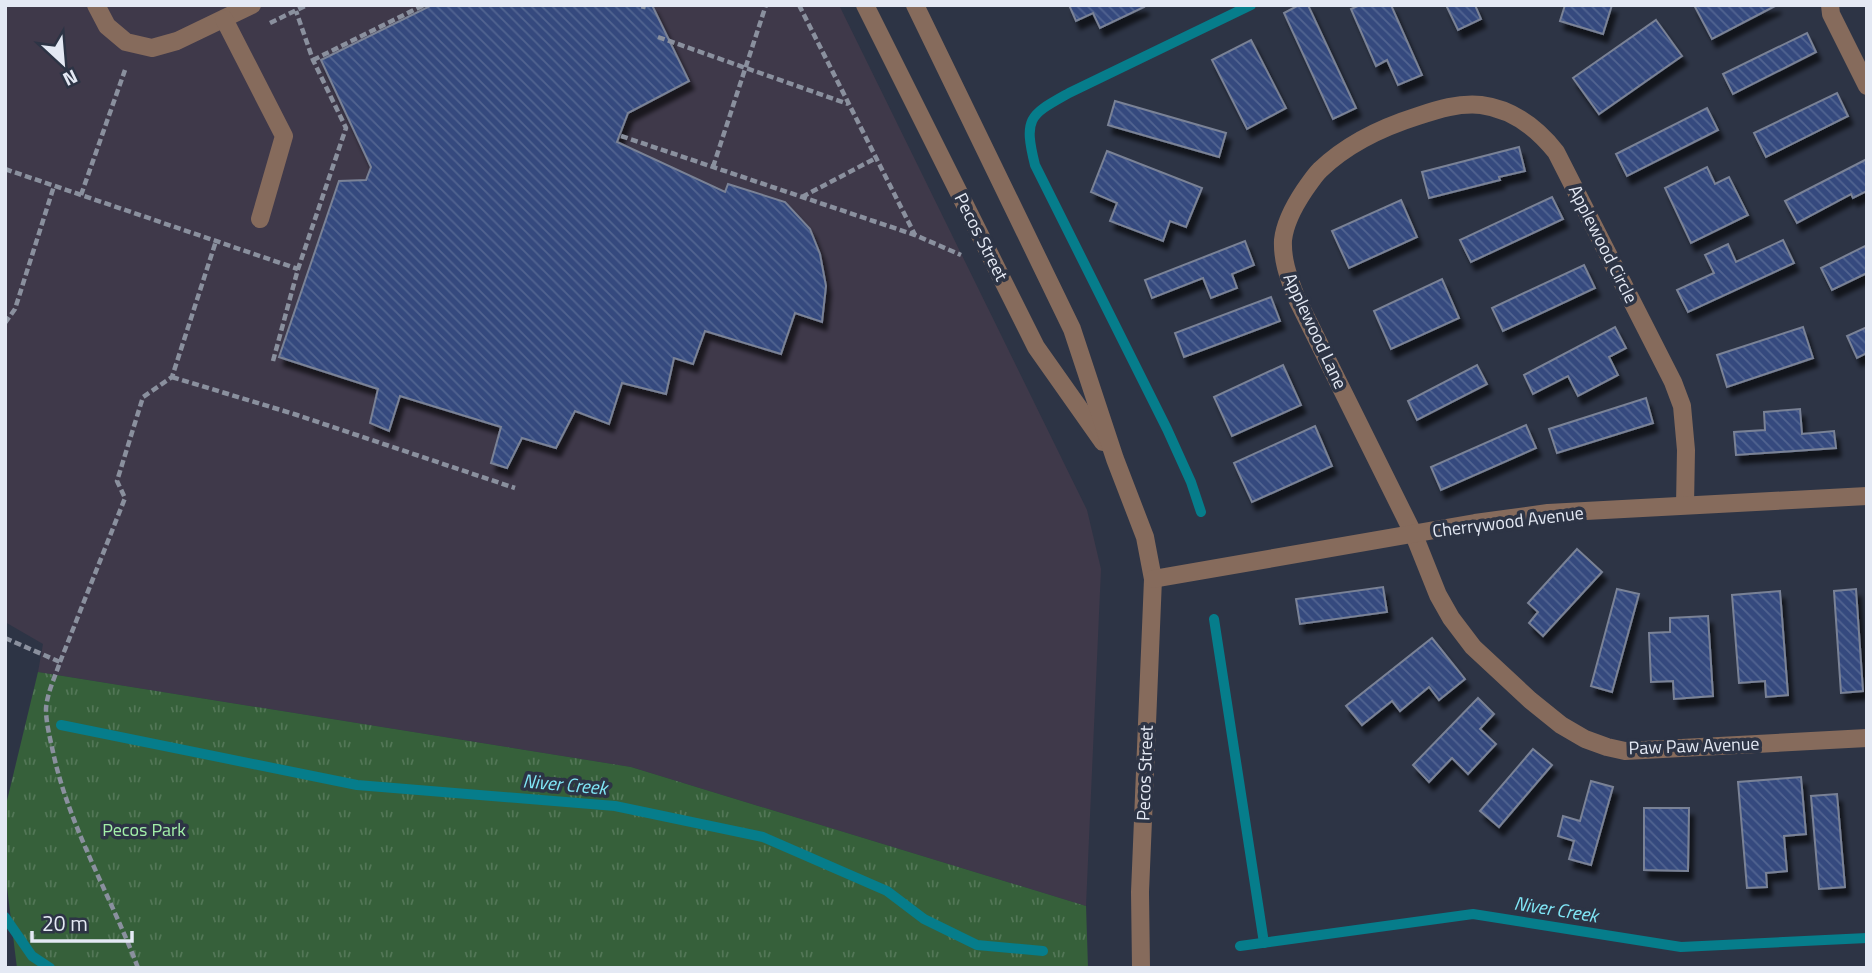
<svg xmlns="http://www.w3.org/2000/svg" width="1872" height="973" font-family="'Titillium Web',sans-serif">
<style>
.education{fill:#3f394a}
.park{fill:url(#park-tufts)}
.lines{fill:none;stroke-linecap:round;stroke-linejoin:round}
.stream{stroke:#067d8b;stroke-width:10}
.building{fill:url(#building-back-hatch);stroke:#7a8296;stroke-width:2;filter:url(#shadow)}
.path{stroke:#8a909e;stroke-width:4.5;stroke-dasharray:7 3.5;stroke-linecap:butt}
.minor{stroke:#866b5c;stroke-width:18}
.labels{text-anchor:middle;stroke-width:7;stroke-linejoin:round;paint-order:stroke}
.street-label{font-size:18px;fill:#e4e9f4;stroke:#2d3445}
.park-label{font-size:18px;fill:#a3f0a9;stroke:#2d3445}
.water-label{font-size:19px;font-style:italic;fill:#81e7f7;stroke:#2d3445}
</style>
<defs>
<pattern id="park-tufts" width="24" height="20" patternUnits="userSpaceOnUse" patternTransform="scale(1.75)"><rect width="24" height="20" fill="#36603a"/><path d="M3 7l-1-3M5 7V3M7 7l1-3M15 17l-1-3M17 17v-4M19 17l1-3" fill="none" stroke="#537757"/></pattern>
<pattern id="building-back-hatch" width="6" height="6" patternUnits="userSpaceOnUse" patternTransform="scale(1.75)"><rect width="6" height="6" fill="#354a7e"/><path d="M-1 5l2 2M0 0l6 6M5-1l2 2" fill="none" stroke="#526491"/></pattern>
<filter id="shadow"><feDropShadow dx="4.5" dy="8" stdDeviation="2" flood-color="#0009"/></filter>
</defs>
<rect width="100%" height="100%" fill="#2d3445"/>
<!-- education -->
<polygon class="education" points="5,5 839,5 1087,510 1101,569 1086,906 631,767 38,672 43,644 5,622"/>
<!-- park -->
<polygon class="park" points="38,672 631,767 1086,906 1088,968 17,968 5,871 5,809"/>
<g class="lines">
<!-- stream -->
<g class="stream">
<path d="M1201 512 1191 482 1167 429 1035 165C1023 117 1030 115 1069 93L1251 5"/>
<polyline points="1214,619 1264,943"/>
<polyline points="61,725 357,785 615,806 763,837 887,891 924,919 977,945 1043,951"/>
<polyline points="5,917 32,956 50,968"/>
<polyline points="1240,946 1473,914 1681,947 1867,938"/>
</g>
</g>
<!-- building -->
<g class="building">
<polygon points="432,5 652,5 689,81 628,113 617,142 725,192 728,184 785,202 810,229 820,254 826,286 822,322 795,313 781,354 705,331 693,364 674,358 666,394 622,383 609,424 575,411 556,448 522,438 507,468 491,463 501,427 400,396 389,431 370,423 378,389 279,357 339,181 366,180 371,167 321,60"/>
<polygon points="1069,5 1143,5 1144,7 1100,28 1093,13 1076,21"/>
<polygon points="1299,5 1308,5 1356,108 1333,119 1284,13"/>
<polygon points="1360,5 1391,5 1422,75 1398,85 1387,60 1376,66 1351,9"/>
<polygon points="1446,5 1475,5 1481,19 1458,30"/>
<polygon points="1565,5 1612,5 1603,34 1560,21"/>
<polygon points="1694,5 1777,5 1712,39"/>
<polygon points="1656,20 1682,56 1599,114 1573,78"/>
<polygon points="1807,33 1816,52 1733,94 1723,74"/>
<polygon points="1251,40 1286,108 1247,129 1212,60"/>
<polygon points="1837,93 1848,116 1766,157 1754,133"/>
<polygon points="1115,101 1226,133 1219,157 1108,125"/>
<polygon points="1707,108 1718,130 1627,176 1616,154"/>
<polygon points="1519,147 1525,171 1499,177 1500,180 1429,198 1422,172"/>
<polygon points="1107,151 1202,188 1186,227 1170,221 1163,241 1110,221 1117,203 1091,192"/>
<polygon points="1867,159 1867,191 1853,198 1851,194 1797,223 1785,201"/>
<polygon points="1707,167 1715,184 1729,177 1748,215 1691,243 1665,188"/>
<polygon points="1552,197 1563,219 1471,262 1460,240"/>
<polygon points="1401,200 1417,237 1349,268 1332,231"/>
<polygon points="1783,240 1794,263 1688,312 1677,290 1714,273 1705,255 1728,244 1736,262"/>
<polygon points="1245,241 1254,265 1232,274 1237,288 1211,298 1203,278 1152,298 1145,280"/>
<polygon points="1867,245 1867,273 1832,290 1821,268"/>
<polygon points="1584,265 1595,288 1503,331 1492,308"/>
<polygon points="1442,279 1459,318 1391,349 1374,311"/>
<polygon points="1271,297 1280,321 1184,357 1175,333"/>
<polygon points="1615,327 1626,348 1609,357 1618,375 1578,396 1568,376 1533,394 1524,375"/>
<polygon points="1803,327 1813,358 1727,387 1717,355"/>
<polygon points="1867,327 1867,353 1857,358 1847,336"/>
<polygon points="1283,365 1301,405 1232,436 1214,397"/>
<polygon points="1477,365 1487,384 1417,420 1408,401"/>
<polygon points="1646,398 1653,423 1557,453 1549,429"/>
<polygon points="1800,409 1802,434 1834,431 1836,448 1736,455 1734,432 1765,430 1764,412"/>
<polygon points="1526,425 1536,448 1441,490 1431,467"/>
<polygon points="1315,426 1332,466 1252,502 1234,463"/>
<polygon points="1577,549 1602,572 1543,636 1529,623 1538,612 1528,603"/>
<polygon points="1383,587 1387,612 1300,624 1296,599"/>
<polygon points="1617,589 1639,594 1612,692 1591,686"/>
<polygon points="1856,589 1863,691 1841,693 1834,591"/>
<polygon points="1780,591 1788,695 1766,697 1765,681 1739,683 1732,595"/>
<polygon points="1708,616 1713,696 1674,699 1673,681 1651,682 1649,633 1670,632 1670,618"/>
<polygon points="1432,638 1465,679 1439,700 1429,687 1400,711 1392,701 1362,725 1346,706"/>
<polygon points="1478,698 1494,714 1480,729 1496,744 1468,774 1452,758 1429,782 1413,765"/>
<polygon points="1533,749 1552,765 1499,827 1480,811"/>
<polygon points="1801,777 1806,834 1784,836 1787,871 1766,873 1767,887 1747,888 1738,782"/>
<polygon points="1591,781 1613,787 1591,865 1569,859 1574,841 1558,836 1563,816 1580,821"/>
<polygon points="1837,794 1845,887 1819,889 1811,796"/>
<polygon points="1644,808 1689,808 1688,871 1644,870"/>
</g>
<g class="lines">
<!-- path -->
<g class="path">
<polyline points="799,5 915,235"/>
<polyline points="643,9 644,5"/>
<polyline points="270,23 307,5"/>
<polyline points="658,37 848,104"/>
<polyline points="313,60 424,5"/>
<polyline points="621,136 915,235 961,255"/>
<polyline points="713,167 766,5"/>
<polyline points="5,169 298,269"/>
<polyline points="81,195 125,70"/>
<polyline points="802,197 876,158"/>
<polyline points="5,323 15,309 54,186"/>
<polyline points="273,361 298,269 346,128 313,60 296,11"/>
<polyline points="172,377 294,414 515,488"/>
<path d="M5 638 60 662C55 677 47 693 46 709 46 723 50 738 53 752 69 827 111 896 138 968"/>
<polyline points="60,662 125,498 117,481 143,397 172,377 216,241"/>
</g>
<!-- minor -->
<g class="minor">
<polyline points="96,5 107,26 126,42 152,48 177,41 252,5"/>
<polyline points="865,5 1036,347 1103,442"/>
<polyline points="915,5 1072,329 1115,459 1145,537 1153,579 1140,892 1141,968"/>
<polyline points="1830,5 1831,14 1867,86"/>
<polyline points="224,19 284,136 260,219"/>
<path d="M1685 505 1686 450 1682 406 1673 382 1556 152C1537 128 1512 109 1481 105 1458 103 1439 109 1418 116 1383 127 1347 144 1320 170 1314 176 1309 184 1304 191 1294 206 1285 222 1283 240 1282 261 1289 278 1296 297L1414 535 1438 595 1451 618 1473 647 1530 700 1561 725 1585 739 1607 747 1625 751 1867 738"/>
<polyline points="1153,579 1475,523 1548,513 1867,496"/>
</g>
</g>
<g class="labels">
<!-- street labels -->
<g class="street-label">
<text transform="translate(981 237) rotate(63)" y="6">Pecos Street</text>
<text transform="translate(1603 244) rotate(63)" y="6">Applewood Circle</text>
<text transform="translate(1315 331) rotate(65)" y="6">Applewood Lane</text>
<text transform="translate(1508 522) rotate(-7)" y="6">Cherrywood Avenue</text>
<text transform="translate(1694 746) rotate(-2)" y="6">Paw Paw Avenue</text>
<text transform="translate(1145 773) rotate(-88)" y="6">Pecos Street</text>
</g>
<!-- park labels -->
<g class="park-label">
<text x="144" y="836">Pecos Park</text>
</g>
<!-- water labels -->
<g class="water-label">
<text transform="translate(565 784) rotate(5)" y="7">Niver Creek</text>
<text transform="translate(1556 909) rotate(9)" y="7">Niver Creek</text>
</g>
</g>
<!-- border -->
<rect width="1872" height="973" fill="none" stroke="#e4e9f4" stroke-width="14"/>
<!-- north arrow -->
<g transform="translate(63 63) rotate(154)" stroke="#2d3445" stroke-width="5" paint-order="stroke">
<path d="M0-5L12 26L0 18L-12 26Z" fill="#e4e9f4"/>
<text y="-10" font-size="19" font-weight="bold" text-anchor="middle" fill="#e4e9f4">N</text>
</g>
<!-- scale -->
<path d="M32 931v10h100v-10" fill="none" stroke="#e4e9f4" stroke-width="3.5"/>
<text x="42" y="931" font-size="21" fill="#e4e9f4" stroke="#2d3445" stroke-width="5" paint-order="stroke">20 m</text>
</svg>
